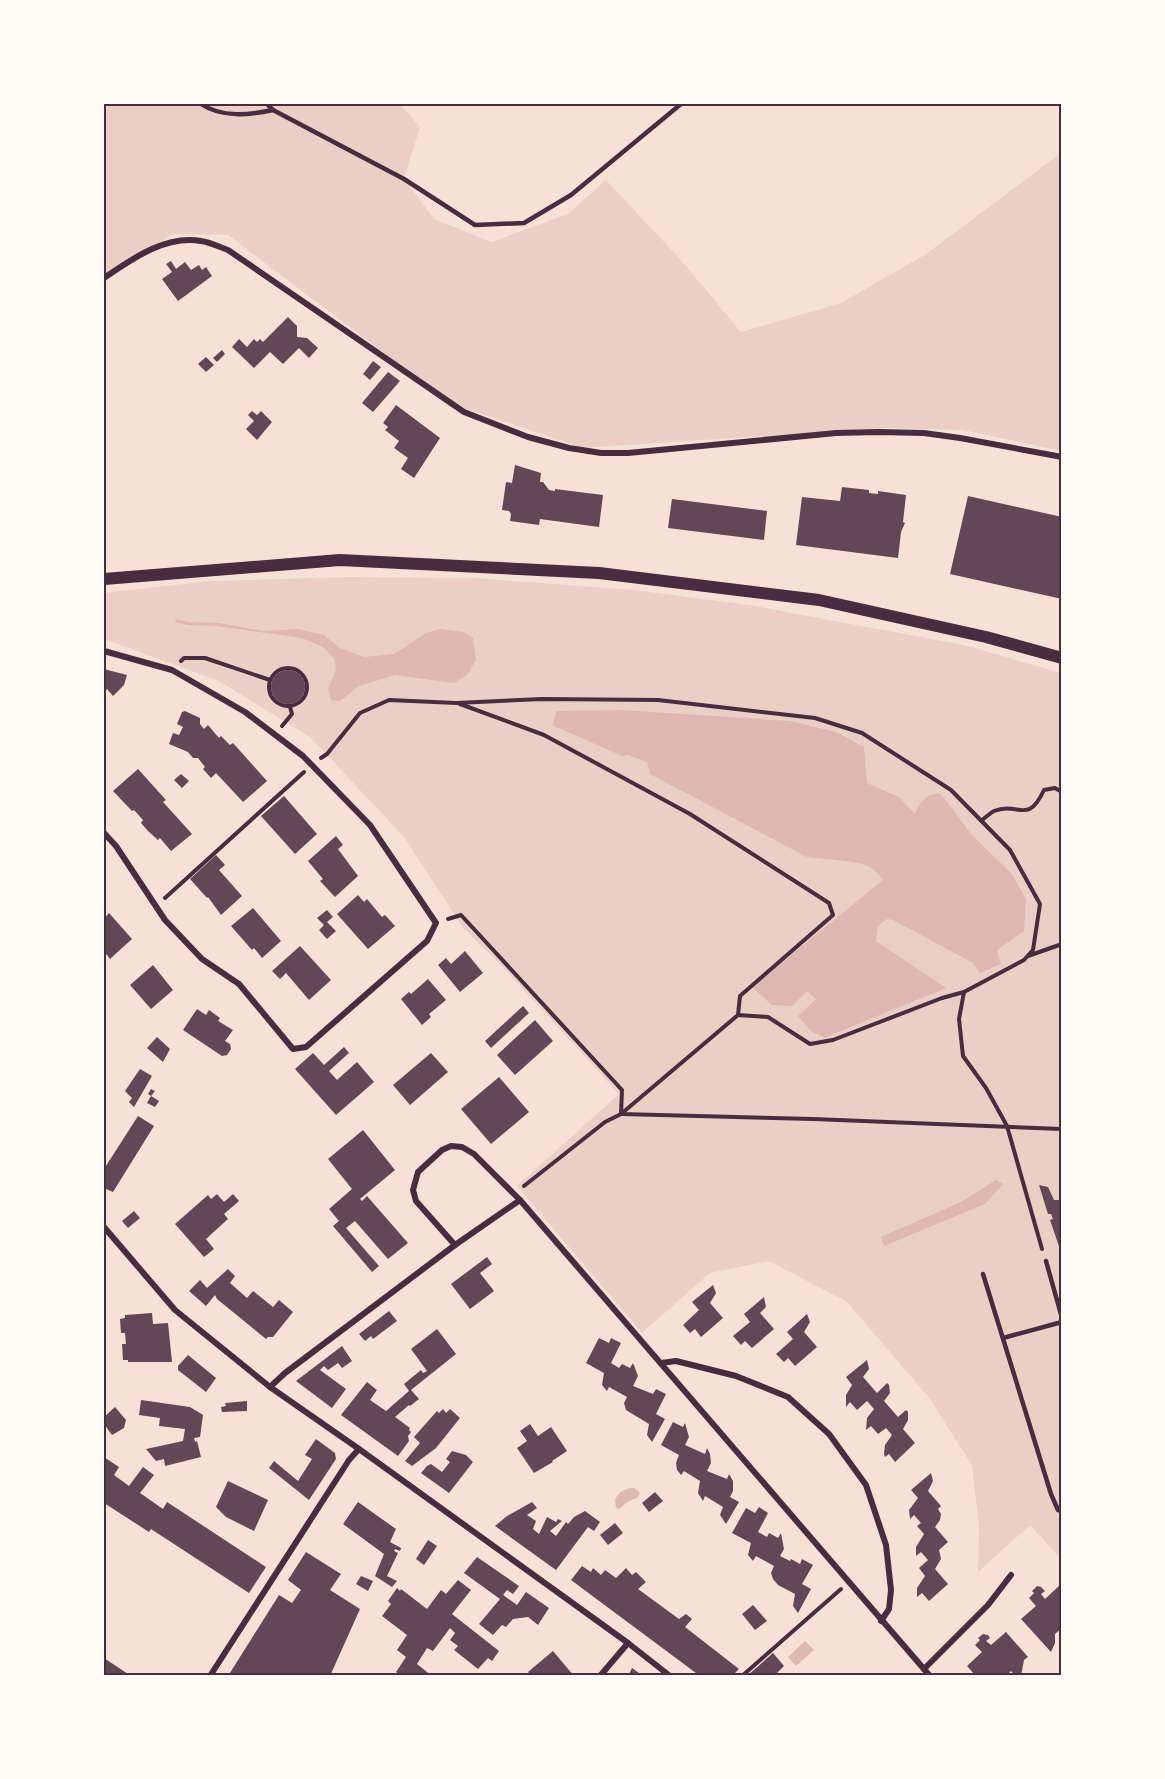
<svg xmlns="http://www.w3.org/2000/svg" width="1165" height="1779" font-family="Helvetica,sans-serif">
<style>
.green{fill:#ebcfc5}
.water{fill:#dcb8b0}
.building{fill:#644757}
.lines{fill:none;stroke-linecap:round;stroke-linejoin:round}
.path{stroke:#4a2c40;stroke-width:4}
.service{stroke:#4a2c40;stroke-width:4.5}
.minor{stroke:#4a2c40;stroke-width:6}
.secondary{stroke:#4a2c40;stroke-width:12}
.neatline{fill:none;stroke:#4a2c40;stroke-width:2}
</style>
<rect width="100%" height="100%" fill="#f7e1d7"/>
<!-- green -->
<g class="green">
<polygon points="104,104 400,104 420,127 404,179 434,219 492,242 568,214 606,180 680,259 741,332 841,303 926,254 1061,153 1061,451 963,430 886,428 583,448 470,410 441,396 228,235 172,234 104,279"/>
<polygon points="350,577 473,578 634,590 749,605 964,645 1061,673 1061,1559 1030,1525 978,1572 979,1527 972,1465 927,1395 847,1302 769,1261 710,1273 642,1333 517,1186 619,1094 502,966 463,928 404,837 310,737 219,681 104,639 104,593 209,581"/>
</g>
<!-- water -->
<g class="water">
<polygon points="176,619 189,622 219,623 263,631 298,629 324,635 340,648 364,657 394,654 426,633 440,629 464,632 473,638 476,660 467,675 454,683 395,675 359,686 340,701 331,700 328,688 336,671 335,660 323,647 302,638 216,626 188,625 175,622"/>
<path d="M622 710 790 721 836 732 864 747 867 783 899 797 915 814C919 802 928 792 941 794L972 835 1012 874 1026 899 1024 931 997 950 1001 964 980 973 973 963 893 920 887 919 878 926 876 941 946 988 824 1038 811 1031 798 1016 816 999 807 991 792 1006 772 1005 752 987 883 880C880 877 877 872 873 869 859 859 826 860 807 857L650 774 647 762 628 755 622 756 552 725 557 711Z"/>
<polygon points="996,1180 1003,1184 985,1204 884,1246 881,1237 961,1202"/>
<path d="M634 1488 640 1493 637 1498 629 1501 619 1509 616 1508 615 1500C618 1492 625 1488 634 1488Z"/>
<polygon points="805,1641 814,1650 796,1666 788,1657"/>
</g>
<!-- building -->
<g class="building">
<polygon points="171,261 176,269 185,262 191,270 199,265 202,270 206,267 212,276 178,301 162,279 172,272 166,264"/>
<polygon points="288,317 297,326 297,337 307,338 318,348 309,358 299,348 283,364 270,352 254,368 232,347 239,339 247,347 254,339 257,342 260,339 263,342"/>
<polygon points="222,350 225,354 217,362 213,358"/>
<polygon points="206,357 214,365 206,372 198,364"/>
<polygon points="373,361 381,367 370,380 363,374"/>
<polygon points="388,372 400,381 373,412 362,403"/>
<polygon points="396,405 440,438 414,478 401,469 408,458 394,448 399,441 385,430 388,427 383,423"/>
<polygon points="252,411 257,415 261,411 272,422 257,440 246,429 254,421 248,415"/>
<polygon points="515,465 541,473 540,482 543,482 549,490 555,491 555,489 603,495 599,527 540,519 539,525 510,521 511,514 509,511 502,510 506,482 512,483"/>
<polygon points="842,487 869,490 869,493 878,494 878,491 906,495 903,522 905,523 901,532 898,558 796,545 802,497 840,501"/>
<polygon points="968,496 1062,517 1062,599 950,574"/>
<polygon points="672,499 767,511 764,540 668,528"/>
<polygon points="104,669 127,675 124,685 113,696 107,689 104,693"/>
<circle cx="288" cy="687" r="17"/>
<polygon points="185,711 200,718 200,724 204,729 208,725 219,738 221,736 230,745 233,743 267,781 243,802 216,773 211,778 203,769 205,767 198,758 193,758 188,752 169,744 173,733 179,735 183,727 177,724 182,712"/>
<polygon points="138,769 166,800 163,802 192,834 171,851 160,838 158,840 148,831 141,823 143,820 134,810 132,811 113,791"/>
<polygon points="181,774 189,781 182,788 174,780"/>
<polygon points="284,796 317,834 295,854 261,816"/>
<polygon points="336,836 343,845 338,849 358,876 335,897 320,881 323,879 308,861"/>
<polygon points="216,855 225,865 219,870 242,896 221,915 208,897 207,898 190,879"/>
<polygon points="358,895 364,902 367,899 382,917 385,915 395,926 368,949 337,914"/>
<polygon points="253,908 281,941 262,958 254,948 252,950 231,926"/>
<polygon points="327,910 333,917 327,922 336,931 327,939 319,930 324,925 317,918"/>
<polygon points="109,913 132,939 110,959 104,951 104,919"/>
<polygon points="300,946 331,980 309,1000 286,973 280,979 272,971"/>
<polygon points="465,951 483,973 460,992 438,965 446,958 451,964"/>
<polygon points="153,965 173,990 151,1009 130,985"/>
<polygon points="428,979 446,1000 429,1014 431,1017 422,1025 401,999 409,992 411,994"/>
<polygon points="523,1006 529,1013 491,1048 485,1041"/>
<polygon points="197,1009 206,1015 209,1010 220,1018 218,1021 233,1030 225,1041 230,1044 231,1049 227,1055 222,1056 183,1030"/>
<polygon points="535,1020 553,1041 515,1075 497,1055"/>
<polygon points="157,1037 170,1049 163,1062 147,1048"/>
<polygon points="344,1047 349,1053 329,1071 337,1080 357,1062 374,1082 336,1115 295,1069 313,1053 324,1065"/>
<polygon points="431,1053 448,1072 410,1105 393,1085"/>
<polygon points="140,1069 152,1076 134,1107 129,1102 132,1098 125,1091"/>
<polygon points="499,1077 529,1112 491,1144 461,1109"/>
<polygon points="151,1089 155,1091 151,1096 159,1101 155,1107 147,1103 151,1096 148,1094"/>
<polygon points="138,1116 154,1126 113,1192 106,1189 104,1191 104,1169"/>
<polygon points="363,1130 395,1170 360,1199 362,1201 367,1196 408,1243 388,1259 355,1221 346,1228 379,1266 372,1272 333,1226 339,1221 329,1209 352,1189 328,1159"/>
<polygon points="1039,1185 1048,1187 1054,1200 1062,1200 1062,1255 1050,1220 1053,1219 1051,1214 1048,1214"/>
<polygon points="217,1194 224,1202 233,1194 239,1201 224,1214 228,1219 206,1239 214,1249 204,1257 175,1224 208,1195 211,1199"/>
<polygon points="134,1211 140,1218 128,1228 122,1221"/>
<polygon points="487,1257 492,1264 480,1273 494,1291 470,1309 451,1284"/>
<polygon points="228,1269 235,1276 230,1283 247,1298 253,1291 273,1307 279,1300 293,1312 273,1337 268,1337 266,1339 217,1299 215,1295 206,1306 189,1291 200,1280 207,1288"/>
<polygon points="713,1285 716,1293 710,1303 723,1318 701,1337 695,1329 690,1333 683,1325 699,1310 692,1302"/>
<polygon points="764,1297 766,1307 760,1313 774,1329 752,1348 745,1341 741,1345 733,1336 750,1322 744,1314"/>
<polygon points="389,1311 397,1321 373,1339 371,1336 365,1341 359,1334"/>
<polygon points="152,1313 153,1324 168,1323 172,1362 128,1362 128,1360 123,1360 122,1344 126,1344 125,1333 121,1333 120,1319 125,1318 125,1315"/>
<polygon points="807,1314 810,1322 804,1332 817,1347 795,1366 788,1358 784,1362 776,1354 793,1339 787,1332"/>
<polygon points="437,1329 456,1354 411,1390 419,1399 410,1406 409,1405 395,1417 410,1428 409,1430 411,1432 408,1436 409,1441 398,1456 341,1415 367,1382 377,1390 370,1400 386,1411 409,1391 404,1384 421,1370 423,1373 427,1371 411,1349"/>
<polygon points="599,1338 609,1343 611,1338 621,1343 611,1363 619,1368 622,1364 630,1368 633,1363 638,1376 633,1386 653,1394 656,1389 666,1394 656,1414 665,1419 652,1442 647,1435 649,1424 626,1410 624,1403 627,1397 609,1387 607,1391 602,1385 604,1373 586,1363"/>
<polygon points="342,1346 352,1361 342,1368 338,1363 328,1370 324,1366 320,1370 346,1389 332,1408 296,1381"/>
<polygon points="188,1355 216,1378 206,1392 178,1370 178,1366"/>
<polygon points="867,1360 869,1369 863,1377 877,1393 887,1383 889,1385 890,1393 884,1401 898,1417 906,1410 908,1412 908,1420 903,1429 915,1443 895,1462 889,1454 885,1457 884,1454 885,1445 892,1435 886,1428 878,1434 871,1426 866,1430 867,1418 874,1409 867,1401 857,1410 850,1402 846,1407 846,1395 852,1385 846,1377"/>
<polygon points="141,1400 190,1407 203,1415 200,1437 194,1438 195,1442 197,1441 201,1457 165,1466 164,1459 156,1461 146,1449 183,1441 185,1429 159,1426 160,1418 139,1415"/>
<polygon points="247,1401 247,1411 222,1412 221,1407 226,1406 225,1403"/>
<polygon points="115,1407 126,1420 124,1428 112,1435 104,1424 104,1417"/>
<polygon points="443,1409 446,1413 450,1409 460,1418 436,1448 412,1466 405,1461 420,1443 414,1437 437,1411 439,1413"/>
<polygon points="673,1422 683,1427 685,1423 689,1437 685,1445 705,1454 707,1448 710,1454 711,1463 707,1471 727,1479 729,1474 733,1481 733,1491 730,1497 739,1502 726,1524 720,1515 723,1507 705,1496 703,1501 698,1493 700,1481 684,1471 681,1475 677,1470 676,1463 679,1455 661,1445"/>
<polygon points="530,1424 538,1436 551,1427 567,1451 552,1461 553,1462 534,1473 517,1448 527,1441 520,1431"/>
<polygon points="316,1439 335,1453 336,1459 309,1500 269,1468 274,1461 298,1481 312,1459 305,1455"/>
<polygon points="452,1451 466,1455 473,1462 449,1493 421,1473 427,1466 431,1464 442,1472 450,1462 446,1459"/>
<polygon points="104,1457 119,1467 114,1475 129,1486 143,1467 154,1475 140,1493 163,1509 167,1502 266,1567 249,1593 151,1529 149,1532 104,1503"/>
<polygon points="931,1473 933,1481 928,1491 941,1506 938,1509 941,1514 940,1520 935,1527 948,1542 939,1550 941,1559 935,1569 948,1584 929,1601 922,1593 917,1597 917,1588 925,1576 919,1568 928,1560 921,1552 916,1556 916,1547 924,1534 917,1526 921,1523 914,1515 910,1519 909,1510 918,1498 911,1490"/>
<polygon points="228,1481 268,1500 254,1531 226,1517 216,1507"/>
<polygon points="655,1492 663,1501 649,1512 642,1503"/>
<polygon points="358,1502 396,1529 390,1542 401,1548 400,1551 395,1549 394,1551 398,1553 387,1576 397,1581 392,1587 375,1576 384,1554 343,1524"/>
<polygon points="532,1502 537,1508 527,1515 536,1521 533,1529 539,1534 547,1517 556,1522 558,1519 562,1521 550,1531 556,1536 566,1522 568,1524 574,1517 585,1511 600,1522 594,1531 588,1527 556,1570 495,1526 507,1516"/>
<polygon points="759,1507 768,1513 758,1532 767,1537 769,1533 778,1538 781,1533 784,1549 780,1556 790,1561 791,1559 800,1564 802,1559 813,1565 802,1584 811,1589 798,1613 793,1606 795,1594 778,1585 773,1579 771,1573 774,1566 756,1556 753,1561 748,1555 751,1543 732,1533 746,1508 755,1513"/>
<polygon points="615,1523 623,1533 608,1545 600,1535"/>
<polygon points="428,1540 437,1546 424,1565 416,1559"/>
<polygon points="306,1552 341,1574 330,1590 360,1609 330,1676 228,1676 279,1595 292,1603 301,1590 288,1580"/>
<polygon points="477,1557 519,1586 513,1594 507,1590 503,1595 517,1605 526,1592 549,1608 538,1625 528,1617 513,1619 506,1627 502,1625 493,1635 479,1624 500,1599 464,1573"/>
<polygon points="582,1566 591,1572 593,1568 601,1575 605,1570 616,1578 626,1568 632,1575 636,1572 646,1582 638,1589 679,1619 686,1614 692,1619 685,1627 739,1669 732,1676 700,1676 571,1580"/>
<polygon points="361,1576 373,1581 368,1591 356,1584"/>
<polygon points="458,1580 471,1590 452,1614 499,1651 492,1661 488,1658 478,1669 454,1650 458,1646 450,1640 455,1633 450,1628 433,1651 427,1648 417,1664 432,1676 401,1676 396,1672 406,1657 397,1650 407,1635 382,1616 391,1604 388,1601 397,1588 400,1591 401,1589 427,1609 441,1590 446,1594"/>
<polygon points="1060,1585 1062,1587 1062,1628 1055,1634 1055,1643 1051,1652 1021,1619 1036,1606 1029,1598 1034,1593 1032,1591 1037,1586 1041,1587 1045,1591 1041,1594 1045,1599"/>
<polygon points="753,1605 767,1621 755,1630 742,1614"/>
<polygon points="1006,1632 1028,1657 1024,1660 1021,1676 1015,1676 1011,1671 1006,1676 976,1676 967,1666 982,1652 975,1645 980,1640 978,1638 983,1634 988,1635 990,1638 986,1641 991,1645"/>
<polygon points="553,1651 574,1676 531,1676 528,1672"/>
<polygon points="773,1653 784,1666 774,1676 747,1676"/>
<polygon points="104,1658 131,1676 104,1676"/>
<polygon points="632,1668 643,1676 628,1676"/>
</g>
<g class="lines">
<!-- path -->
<g class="path">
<polyline points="181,661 184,658 205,658 270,680"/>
<circle cx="288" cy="687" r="19"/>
<polyline points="460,704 544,735 690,814 829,903 833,915 740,996 738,1015"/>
<polyline points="282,726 292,714 290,707"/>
<polyline points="321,758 327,754 360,713 389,700 456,703 542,699 658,700 815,718 862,733 951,790 1010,850 1040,904 1033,950 1024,960 964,992 942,998 833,1040 810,1044 768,1017 738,1015 621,1114 605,1122 524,1186"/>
<path d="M982 820C985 818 990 813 994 811 1019 801 1027 826 1044 790L1055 788 1062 792"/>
<polyline points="165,898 304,772"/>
<polyline points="448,919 461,915 622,1090 621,1114 813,1119 1062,1129"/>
<polyline points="1028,956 1062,944"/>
<polyline points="964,992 959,1019 963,1056 986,1088 1007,1126 1042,1249"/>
<polyline points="742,1676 841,1589"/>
</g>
<!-- service -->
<g class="service">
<path d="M201 104C222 118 249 115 273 110"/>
<polyline points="267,104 273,110 404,179 475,225 524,223 571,195 681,104"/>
<polyline points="1046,1261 1062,1318"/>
<polyline points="983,1274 1051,1494 1058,1510 1062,1511"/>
<polyline points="1003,1338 1062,1322"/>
</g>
<!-- minor -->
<g class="minor">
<path d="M104 278C132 259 165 235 201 241 210 242 219 247 228 250L464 412 528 437 569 448 601 453H628L836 433 878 432 924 433 960 438 1062 457"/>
<polyline points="104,651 172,670 245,712 303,756 370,825 436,923 427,941 306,1047 293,1049 239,984 202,959 165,920 116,846 104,833"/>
<polyline points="104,1227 175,1310 270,1387 359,1449 628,1643 670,1676"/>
<polyline points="455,1245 416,1201 413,1190 418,1172 442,1150 451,1146 462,1147 474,1154 520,1200 930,1676"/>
<polyline points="661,1363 676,1361 736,1376 788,1397 829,1434 866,1485 886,1545 891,1590 889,1609 881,1621"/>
<polyline points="270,1387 285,1373 455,1245 520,1200"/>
<polyline points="924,1669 988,1605 1011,1575"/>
<polyline points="210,1676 349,1460 359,1449"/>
<polyline points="600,1676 628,1643"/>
</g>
<!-- secondary -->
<polyline class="secondary" points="104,579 340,560 599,573 819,600 986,637 1062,658"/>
</g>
<!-- border -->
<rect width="1165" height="1779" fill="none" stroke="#fffaf5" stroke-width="210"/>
<rect x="105" y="105" width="955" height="1569" class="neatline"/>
</svg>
